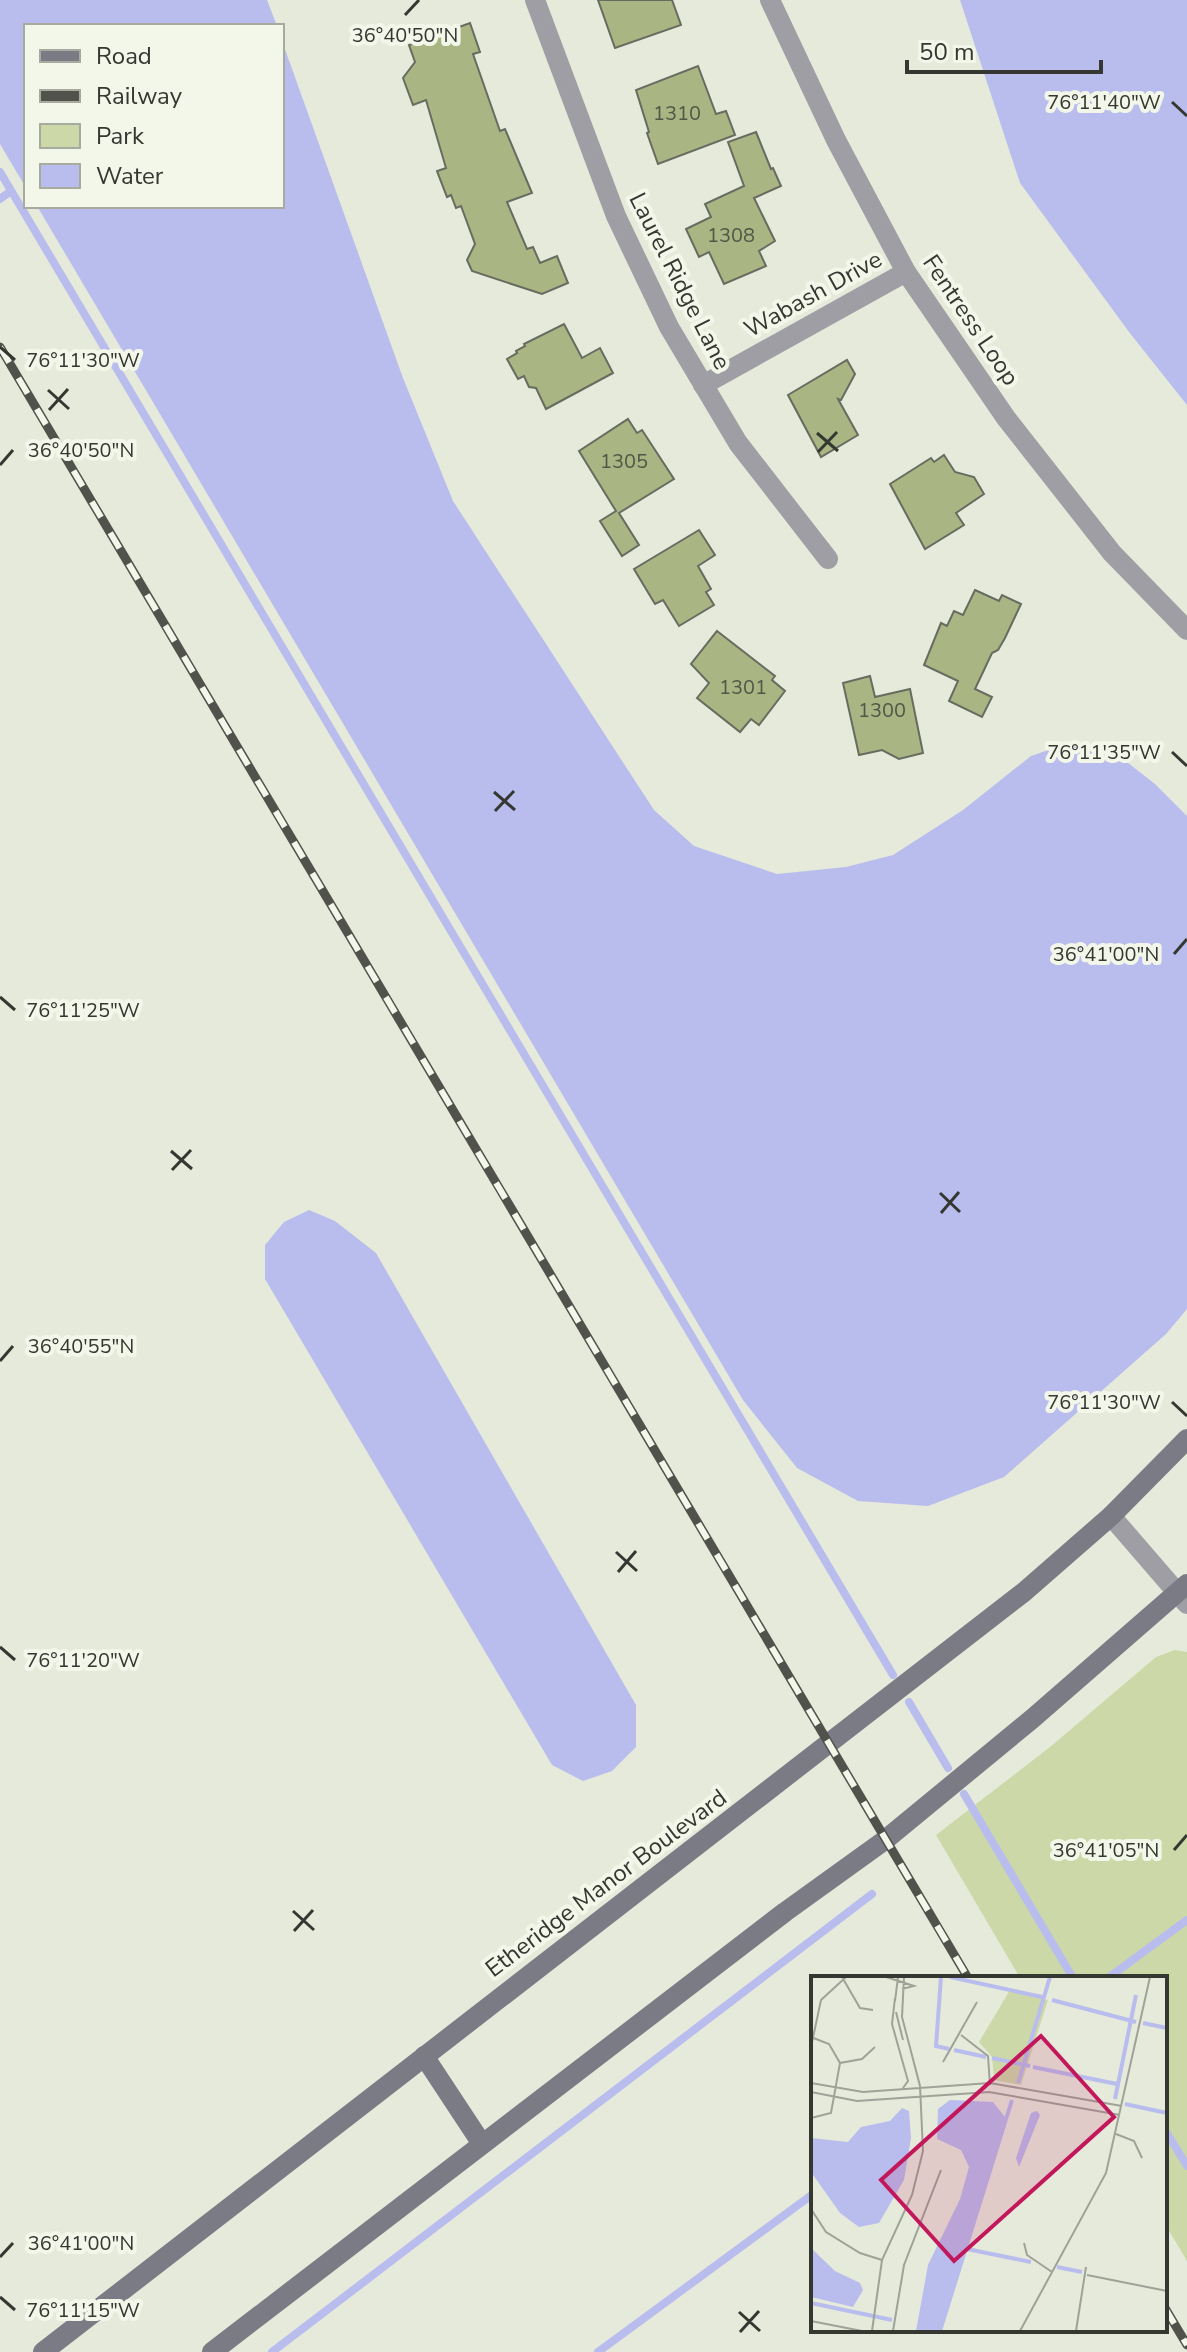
<svg xmlns="http://www.w3.org/2000/svg" width="1187" height="2352" font-family="'Nunito Sans',sans-serif">
<style>
.green{fill:#cdd8a9}
.water{fill:#b9bded}
.lines{fill:none;stroke-linecap:round;stroke-linejoin:round}
.stream{stroke:#b9bded;stroke-width:8}
.building{fill:#aab584;stroke:#686b5f;stroke-width:2}
.street{stroke:#9e9ea4;stroke-width:20}
.secondary{stroke:#7a7b84;stroke-width:20}
.rail-casing{stroke:#50524b;stroke-width:9}
.rail{stroke:#f3f7e9;stroke-width:6;stroke-dasharray:18;stroke-linecap:butt}
.ticks{fill:none;stroke:#353731;stroke-width:3}
.labels{text-anchor:middle;stroke-width:8;stroke-linejoin:round;paint-order:stroke}
.number-label{font-size:20px;fill:#525646}
.street-label{font-size:24px;fill:#353731;stroke:#f3f7e9}
.inset-river{fill:none;stroke:#b9bded;stroke-width:4}
.inset-road{fill:none;stroke:#9fa297;stroke-width:2}
.view{fill:#c2185b;fill-opacity:0.15;stroke:#c2185b;stroke-width:4}
.inset-edge{fill:none;stroke:#353731;stroke-width:4}
.ticks-label{font-size:20px;text-anchor:middle;fill:#353731;stroke:#f3f7e9;stroke-width:8;stroke-linejoin:round;paint-order:stroke}
</style>
<rect width="100%" height="100%" fill="#e6eadb"/>
<!-- green -->
<polygon class="green" points="1175,1650 1187,1652 1187,2261 1165,2224 1165,1978 1020,1978 936,1835 1050,1747 1156,1657"/>
<!-- water -->
<g class="water">
<polygon points="0,0 267,0 277,26 26,26 26,188 0,144"/>
<polygon points="960,0 1187,0 1187,405 1129,332 1020,183"/>
<polygon points="282,41 403,378 453,501 654,810 694,846 777,874 846,867 893,855 963,810 1031,756 1074,741 1114,752 1155,784 1187,816 1187,1309 1166,1334 1004,1477 928,1506 858,1501 797,1468 743,1400 37,206 282,206"/>
<polygon points="309,1210 335,1221 376,1253 636,1705 636,1747 612,1771 583,1781 552,1765 265,1279 265,1245 284,1222"/>
</g>
<g class="lines">
<!-- stream -->
<g class="stream">
<polyline points="0,172 893,1675"/>
<polyline points="0,199 11,191"/>
<polyline points="909,1702 948,1768"/>
<polyline points="964,1794 1073,1978"/>
<polyline points="1108,1978 1187,1920"/>
<polyline points="1165,2130 1187,2166"/>
<polyline points="272,2352 872,1894"/>
<polyline points="598,2352 813,2194"/>
</g>
</g>
<!-- building -->
<g class="building">
<polygon points="598,0 672,0 681,25 615,48"/>
<polygon points="470,23 480,52 473,54 500,131 505,129 532,193 507,202 527,249 533,247 540,263 557,256 568,283 542,294 472,271 467,260 475,244 461,206 456,208 451,195 447,197 437,171 446,168 426,100 413,105 403,78 415,62 409,45"/>
<polygon points="698,66 716,114 726,111 735,135 658,164 647,133 649,132 636,90"/>
<polygon points="756,132 771,169 773,168 781,186 754,198 775,241 759,251 766,266 724,284 709,252 699,257 686,229 711,217 705,204 744,186 728,142"/>
<polygon points="564,324 582,358 600,348 613,373 546,409 536,388 529,387 524,376 518,379 507,359 517,353 516,351 525,346 524,344"/>
<polygon points="847,360 855,374 841,400 838,399 858,435 821,457 788,395"/>
<polygon points="628,419 637,433 642,430 674,479 619,513 639,545 622,556 600,521 616,511 579,451"/>
<polygon points="944,455 955,472 974,477 984,494 956,513 964,525 925,549 890,484 931,458 934,462"/>
<polygon points="699,530 715,555 698,566 711,589 706,592 714,605 679,626 663,600 655,604 634,569"/>
<polygon points="975,590 999,601 1002,595 1021,604 1005,638 998,650 992,653 975,689 992,697 982,717 949,701 958,681 924,665 941,623 947,626 954,611 963,615"/>
<polygon points="717,631 775,676 772,680 785,691 759,725 751,719 740,732 697,698 709,683 691,664"/>
<polygon points="870,676 875,697 910,689 923,753 899,759 882,750 859,755 843,683"/>
</g>
<g class="lines">
<!-- street -->
<g class="street">
<polyline points="535,0 616,216 669,327 738,443 828,559"/>
<polyline points="770,0 836,140 906,272 1006,418 1112,553 1187,630"/>
<polyline points="703,385 906,272"/>
<polyline points="1111,1516 1187,1604"/>
</g>
<!-- secondary -->
<g class="secondary">
<polyline points="424,2056 482,2144"/>
<polyline points="43,2352 1024,1592 1111,1516 1187,1439"/>
<polyline points="212,2352 785,1912 885,1840 1032,1719 1187,1584"/>
</g>
<defs>
<g id="rail">
<polyline points="0,347 968,1978"/>
<polyline points="1165,2308 1187,2345"/>
</g>
</defs>
<!-- rail casing -->
<use href="#rail" class="rail-casing"/>
<!-- rail -->
<use href="#rail" class="rail"/>
</g>
<!-- ticks -->
<path class="ticks" d="M405 15 419 0M1172 102 1187 116M0 347 15 360M48 390 69 409M49 410 68 389M817 433 838 451M818 452 837 432M0 465 13 450M1172 752 1187 766M494 792 515 810M495 811 514 791M1174 954 1187 939M0 997 15 1010M171 1151 192 1169M172 1170 191 1150M940 1193 960 1212M941 1213 959 1192M0 1361 13 1346M1172 1402 1187 1416M616 1552 637 1571M618 1572 636 1551M0 1647 15 1660M1174 1850 1187 1835M293 1911 314 1930M294 1931 313 1910M0 2257 13 2243M0 2297 15 2310M739 2312 760 2331M740 2332 759 2311"/>
<g class="labels">
<!-- number labels -->
<g class="number-label">
<text x="677" y="120">1310</text>
<text x="731" y="242">1308</text>
<text x="624" y="468">1305</text>
<text x="743" y="694">1301</text>
<text x="882" y="717">1300</text>
</g>
<!-- street labels -->
<g class="street-label">
<text transform="translate(680 281) rotate(63)" y="8">Laurel Ridge Lane</text>
<text transform="translate(813 294) rotate(-29)" y="8">Wabash Drive</text>
<text transform="translate(971 320) rotate(56)" y="8">Fentress Loop</text>
<text transform="translate(606 1883) rotate(-37)" y="8">Etheridge Manor Boulevard</text>
</g>
</g>
<!-- overview -->
<g transform="translate(811 1976)">
<rect width="356" height="356" fill="#e6eadb"/>
<path d="M199 14 237 24 210 109 183 104 181 81 168 66Z" fill="#cdd8a9"/>
<path d="M139 124 182 126 194 141 128 355H105L117 289 149 223 158 191 150 174 126 163 127 133ZM91 132 98 135 100 162 93 204 68 247 48 251 29 237 0 196V162L37 166 50 151 79 145ZM226 135 229 139 208 191 205 182 220 137ZM0 272 24 295 49 307 52 314 42 331 0 321Z" fill="#b9bded"/>
<path class="inset-river" d="M130 1 125 70 138 73M139 1 231 21M241 24 325 46M332 47 356 52M143 74 175 81M181 82 219 90M222 91 306 108M207 107 239 1M304 123 325 19M314 128 356 137M156 273 220 286M246 291 271 296M0 327 81 344M129 355 201 124"/>
<path class="inset-road" d="M31 1 49 32 62 34M75 1 103 10 91 13M84 22 81 48 97 105 92 112M84 25 87 1M85 36 92 64M150 59 177 80 179 109M0 61 18 68 29 87 20 137 0 142M0 71 10 24 35 1M132 86 166 26M29 87 51 83 64 71M0 107 52 116 179 107 311 130M0 116 46 125 178 116 309 139M305 158 323 165 331 182M0 233 15 256 49 277 71 284M213 267 216 279 241 296M276 299 356 315M0 345 51 355M61 355 71 284 101 219 112 175 109 110 91 41 93 1M82 355 93 289 130 194M209 355 295 197 339 1M265 355 275 291"/>
<path class="view" d="M230 60 303 141 143 285 70 204Z"/>
<rect width="356" height="356" class="inset-edge"/>
</g>
<g class="ticks-label">
<text x="405" y="42">36°40'50"N</text>
<text x="1104" y="109">76°11'40"W</text>
<text x="83" y="367">76°11'30"W</text>
<text x="81" y="457">36°40'50"N</text>
<text x="1104" y="759">76°11'35"W</text>
<text x="1106" y="961">36°41'00"N</text>
<text x="83" y="1017">76°11'25"W</text>
<text x="81" y="1353">36°40'55"N</text>
<text x="1104" y="1409">76°11'30"W</text>
<text x="83" y="1667">76°11'20"W</text>
<text x="1106" y="1857">36°41'05"N</text>
<text x="81" y="2250">36°41'00"N</text>
<text x="83" y="2317">76°11'15"W</text>
</g>
<!-- legend -->
<rect x="24" y="24" width="260" height="184" fill="#f3f7e9" stroke="#a7aa9f" stroke-width="2"/>
<rect x="40" y="50" width="40" height="12" fill="#7a7b84" stroke="#a7aa9f" stroke-width="2"/>
<text x="96" y="64" font-size="24" fill="#353731">Road</text>
<rect x="40" y="90" width="40" height="12" fill="#50524b" stroke="#a7aa9f" stroke-width="2"/>
<text x="96" y="104" font-size="24" fill="#353731">Railway</text>
<rect x="40" y="124" width="40" height="24" fill="#cdd8a9" stroke="#a7aa9f" stroke-width="2"/>
<text x="96" y="144" font-size="24" fill="#353731">Park</text>
<rect x="40" y="164" width="40" height="24" fill="#b9bded" stroke="#a7aa9f" stroke-width="2"/>
<text x="96" y="184" font-size="24" fill="#353731">Water</text>
<!-- scale -->
<path d="M907 60v12h194v-12" fill="none" stroke="#353731" stroke-width="4"/>
<text x="919" y="60" font-size="24" fill="#353731" stroke="#f3f7e9" stroke-width="6" paint-order="stroke">50 m</text>
</svg>
